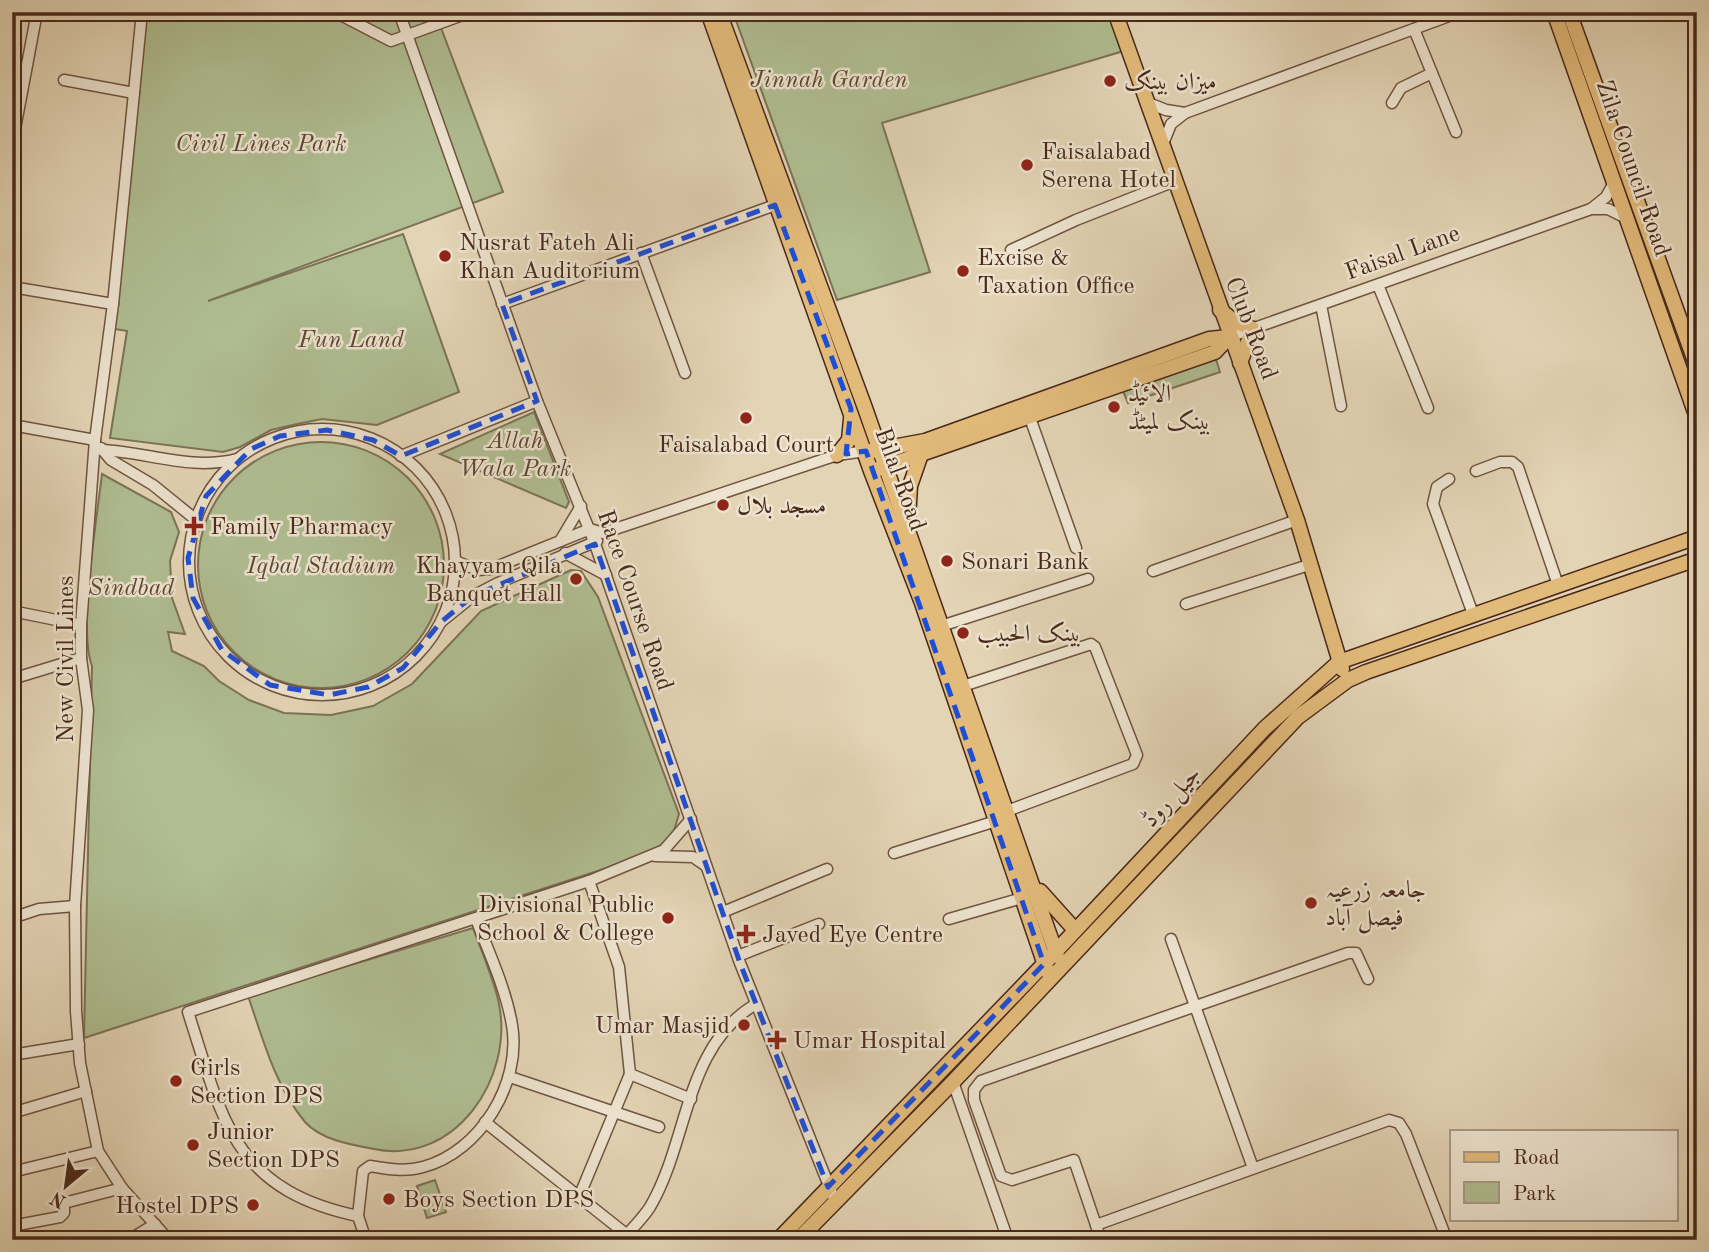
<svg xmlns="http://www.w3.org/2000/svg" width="1709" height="1252" font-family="'Old Standard TT',Amiri,serif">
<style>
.green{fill:#afbd91;stroke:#7c7356;stroke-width:2}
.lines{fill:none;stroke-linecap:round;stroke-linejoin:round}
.minor-casing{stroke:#705441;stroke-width:13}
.major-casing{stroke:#49291a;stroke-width:17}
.minor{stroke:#ede3cf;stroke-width:10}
.major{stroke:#e2ba7a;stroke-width:14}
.marked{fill:none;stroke:#1d4ed8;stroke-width:5;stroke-dasharray:14 9;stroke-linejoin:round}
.poi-dot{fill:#8f2418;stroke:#ede3cf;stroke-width:2.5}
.labels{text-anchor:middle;stroke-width:5;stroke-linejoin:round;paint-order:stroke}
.park-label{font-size:24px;font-style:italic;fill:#5d4732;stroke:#ede3cf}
.poi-label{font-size:24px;fill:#49291a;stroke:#ede3cf;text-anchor:start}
.street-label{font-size:24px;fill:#49291a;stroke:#ede3cf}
</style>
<rect width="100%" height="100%" fill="#e3d4b5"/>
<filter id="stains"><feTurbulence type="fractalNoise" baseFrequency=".00286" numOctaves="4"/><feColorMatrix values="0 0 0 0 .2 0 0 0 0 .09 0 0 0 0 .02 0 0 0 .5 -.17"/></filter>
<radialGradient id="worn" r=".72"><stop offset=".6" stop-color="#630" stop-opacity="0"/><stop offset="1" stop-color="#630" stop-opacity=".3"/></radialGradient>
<!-- green -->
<g class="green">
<polygon points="141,12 435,12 503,192 208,301 403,234 459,392 377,425 322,419 297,424 271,430 240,447 223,452 110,438 127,331 109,328"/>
<polygon points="733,12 1113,12 1127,50 882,123 930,272 837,300"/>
<polygon points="1216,359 1220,372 1128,403 1123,391"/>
<polygon points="534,412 569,502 566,508 440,454"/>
<circle cx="321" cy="565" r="123"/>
<path d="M102 474 171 512 179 532 170 561 172 598 185 634 168 632 172 651 204 666 219 681 249 700 284 713 331 715 373 706 412 684 481 611 571 570 581 571 598 597 679 814 672 837 656 852 84 1038 92 666C78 629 97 518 102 474Z"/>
<path d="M473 928C482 953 494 979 499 1004 514 1078 455 1166 374 1149 352 1145 321 1140 305 1122 275 1086 263 1039 248 996Z"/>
<polygon points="435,1180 446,1212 427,1218 417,1186"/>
</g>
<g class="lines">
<defs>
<g id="minor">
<polyline points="142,12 113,304 95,440 81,625 81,658 88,710 75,906 76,1011 80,1063 98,1151 122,1188 169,1240"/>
<polyline points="335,12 391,41 471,12"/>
<polyline points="399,12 537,401 595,544 740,963 835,1201"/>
<polyline points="1414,29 1456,132"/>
<polyline points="64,80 134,93"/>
<polyline points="1146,102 1166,110 1185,113"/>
<polyline points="1392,103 1401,88 1432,73"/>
<polyline points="1163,144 1171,124 1185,113 1460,12"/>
<polyline points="12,145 37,12"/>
<polyline points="1591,209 1606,197 1615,181"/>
<polyline points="1011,250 1076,220 1175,181"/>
<polyline points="641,253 685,373"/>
<polyline points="1378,285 1428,408"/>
<polyline points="12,287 113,304"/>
<polyline points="502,304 775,205"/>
<polyline points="1321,305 1341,406"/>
<polyline points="1229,337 1591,209 1608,209 1628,219"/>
<polyline points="1029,415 1076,548"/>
<polyline points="12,425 95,440"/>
<circle cx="322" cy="562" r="133"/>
<polyline points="101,448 111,460 153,485 195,519"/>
<path d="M102 450C148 452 191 471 237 459"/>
<polyline points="401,456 537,401"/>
<polyline points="1476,471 1500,462 1512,462 1518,467 1558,585"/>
<polyline points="1449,479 1437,487 1433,504 1473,614"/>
<polyline points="560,541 581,506"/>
<polyline points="565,553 606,575"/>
<polyline points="455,561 478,570 491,569 590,529 603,533 837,455 866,451"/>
<polyline points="1153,571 1297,520"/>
<polyline points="1186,604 1312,564"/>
<polyline points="12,611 81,625"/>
<polyline points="442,621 473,596 498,583 597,541"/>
<polyline points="941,626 1088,579"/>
<polyline points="12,679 81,658"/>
<polyline points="963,686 1091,644 1095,647 1137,755 1133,764 1007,811"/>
<polyline points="894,853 996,821"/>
<polyline points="655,856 693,857 706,866"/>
<polyline points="589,881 619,967 630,1074 691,1099"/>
<polyline points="723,912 827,869"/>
<polyline points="12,918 39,909 75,906"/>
<polyline points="949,919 1022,898"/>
<polyline points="1171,939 1253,1168"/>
<polyline points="738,956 819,924"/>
<polyline points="12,1055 79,1044"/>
<polyline points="510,1077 659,1127"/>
<polyline points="953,1082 1008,1240"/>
<polyline points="12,1113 86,1091"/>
<polyline points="485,1122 626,1234"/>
<polyline points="12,1172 98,1151"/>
<polyline points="579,1197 630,1074"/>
<path d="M358 1216C232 1189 223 1120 188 1012L589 881 664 850 691 819"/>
<polyline points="1096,1225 1389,1120 1399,1123 1406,1134 1447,1240"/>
<polyline points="12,1226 60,1217 64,1213 64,1203 122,1188"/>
<polyline points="129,1240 155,1224"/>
<path d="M366 1240 358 1216 363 1171 370 1166C387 1169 406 1172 423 1167 480 1152 522 1083 512 1025 506 989 489 953 476 919"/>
<path d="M622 1240C631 1230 643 1218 650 1207 689 1141 684 1046 756 1004"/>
<polyline points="1101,1240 1074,1160 1012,1180 1001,1176 974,1100 974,1090 981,1081 1348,953 1356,953 1368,979"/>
</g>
<g id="major">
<polyline points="708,12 871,471 922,603 1047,971"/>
<polyline points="719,12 865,408 1057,956"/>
<polyline points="1115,12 1297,520 1342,669"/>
<polyline points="1554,12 1697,418"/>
<polyline points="1569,12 1697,367"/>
<polyline points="1220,310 1234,321 1253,329 1240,363"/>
<polyline points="871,451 925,441 1209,339 1229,337"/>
<polyline points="837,455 849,440 851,419"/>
<polyline points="878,469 1215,352 1229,337"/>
<polyline points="908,520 910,486 920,457"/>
<polyline points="1040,891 1075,930"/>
<polyline points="778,1240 1044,964 1265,728 1339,662 1697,537"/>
<polyline points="798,1240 953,1082 1298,717 1348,680 1366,672 1697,559"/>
</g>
</defs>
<!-- minor casing -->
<use href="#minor" class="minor-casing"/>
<!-- major casing -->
<use href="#major" class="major-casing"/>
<!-- minor -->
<use href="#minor" class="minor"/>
<!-- major -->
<use href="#major" class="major"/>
</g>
<!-- marked area -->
<path class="marked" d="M775 205 851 409 846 454 866 451 1044 964 828 1187 740 963 595 544 473 596 441 622 403 668 368 687 329 695 270 685 222 650 193 598 188 558 206 496 251 449 280 436 327 430 373 440 401 456 537 401 502 304Z"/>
<!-- markers -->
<g class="poi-dot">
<circle cx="1110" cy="81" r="7"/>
<circle cx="1027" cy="165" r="7"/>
<circle cx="445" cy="256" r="7"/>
<circle cx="963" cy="271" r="7"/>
<circle cx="1114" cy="407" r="7"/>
<circle cx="746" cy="418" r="7"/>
<circle cx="723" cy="505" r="7"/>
<path d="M190.5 515.5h7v7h7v7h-7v7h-7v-7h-7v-7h7z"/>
<circle cx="947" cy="561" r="7"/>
<circle cx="576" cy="579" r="7"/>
<circle cx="963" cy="633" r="7"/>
<circle cx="1311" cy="903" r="7"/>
<circle cx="668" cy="918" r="7"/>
<path d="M742.5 923.5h7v7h7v7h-7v7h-7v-7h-7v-7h7z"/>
<circle cx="744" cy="1025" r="7"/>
<path d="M773.5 1029.5h7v7h7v7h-7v7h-7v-7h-7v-7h7z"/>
<circle cx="176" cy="1081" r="7"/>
<circle cx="193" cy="1145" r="7"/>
<circle cx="389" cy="1199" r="7"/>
<circle cx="253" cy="1205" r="7"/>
</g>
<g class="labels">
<!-- park labels -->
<g class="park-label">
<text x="829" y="87">Jinnah Garden</text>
<text x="261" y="151">Civil Lines Park</text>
<text x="351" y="347">Fun Land</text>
<text x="515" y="448">Allah<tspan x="515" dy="28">Wala Park</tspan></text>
<text x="321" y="573">Iqbal Stadium</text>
<text x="131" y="595">Sindbad</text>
</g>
<!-- poi labels -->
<g class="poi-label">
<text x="1124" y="89">میزان بینک</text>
<text x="1041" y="159">Faisalabad<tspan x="1041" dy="28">Serena Hotel</tspan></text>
<text x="459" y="250">Nusrat Fateh Ali<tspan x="459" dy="28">Khan Auditorium</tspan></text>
<text x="977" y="265">Excise &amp;<tspan x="977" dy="28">Taxation Office</tspan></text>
<text x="1128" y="401">الائیڈ<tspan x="1128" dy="28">بینک لمیٹڈ</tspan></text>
<text x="746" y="452" text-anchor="middle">Faisalabad Court</text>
<text x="737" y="513">مسجد بلال</text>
<text x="210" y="534">Family Pharmacy</text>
<text x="961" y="569">Sonari Bank</text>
<text x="562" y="573" text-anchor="end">Khayyam Qila<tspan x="562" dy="28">Banquet Hall</tspan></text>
<text x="977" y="641">بينک الحبيب</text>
<text x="1325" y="897">جامعہ زرعیہ<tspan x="1325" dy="28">فیصل آباد</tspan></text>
<text x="654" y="912" text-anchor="end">Divisional Public<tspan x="654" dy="28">School &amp; College</tspan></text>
<text x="762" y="942">Javed Eye Centre</text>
<text x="730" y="1033" text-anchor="end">Umar Masjid</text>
<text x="793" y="1048">Umar Hospital</text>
<text x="190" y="1075">Girls<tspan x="190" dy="28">Section DPS</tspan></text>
<text x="207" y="1139">Junior<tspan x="207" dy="28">Section DPS</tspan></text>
<text x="403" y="1207">Boys Section DPS</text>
<text x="239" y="1213" text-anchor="end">Hostel DPS</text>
</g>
<!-- street labels -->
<g class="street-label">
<text transform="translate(1634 168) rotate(71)" y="8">Zila Council Road</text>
<text transform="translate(1402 252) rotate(-20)" y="8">Faisal Lane</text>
<text transform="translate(1252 328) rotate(69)" y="8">Club Road</text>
<text transform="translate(901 479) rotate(70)" y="8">Bilal Road</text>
<text transform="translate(636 600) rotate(71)" y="8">Race Course Road</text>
<text transform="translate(65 659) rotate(-90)" y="8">New Civil Lines</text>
<text transform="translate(1171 796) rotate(-47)" y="8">جیل روڈ</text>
</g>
</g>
<!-- margin -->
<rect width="1709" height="1252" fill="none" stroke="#e3d4b5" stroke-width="42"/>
<rect x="14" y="14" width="1681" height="1224" fill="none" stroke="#49291a" stroke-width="3.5"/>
<rect x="21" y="21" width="1667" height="1210" fill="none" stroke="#49291a" stroke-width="2"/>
<!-- legend -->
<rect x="1450" y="1130" width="228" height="91" fill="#ede3cf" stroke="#ab9987" stroke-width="2"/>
<rect x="1464" y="1152" width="35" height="10" fill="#e2ba7a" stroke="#ab9987" stroke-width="2"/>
<text x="1513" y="1164" font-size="21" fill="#49291a">Road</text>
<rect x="1464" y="1182" width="35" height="21" fill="#afbd91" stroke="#ab9987" stroke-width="2"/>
<text x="1513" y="1200" font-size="21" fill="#49291a">Park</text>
<!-- north arrow -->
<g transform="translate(66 1186) rotate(209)" stroke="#ede3cf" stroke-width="5" paint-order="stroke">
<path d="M0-5L12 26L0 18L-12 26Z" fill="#49291a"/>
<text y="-10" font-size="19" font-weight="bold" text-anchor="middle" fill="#49291a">N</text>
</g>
<rect width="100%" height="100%" filter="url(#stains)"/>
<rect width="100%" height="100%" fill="url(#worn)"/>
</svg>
